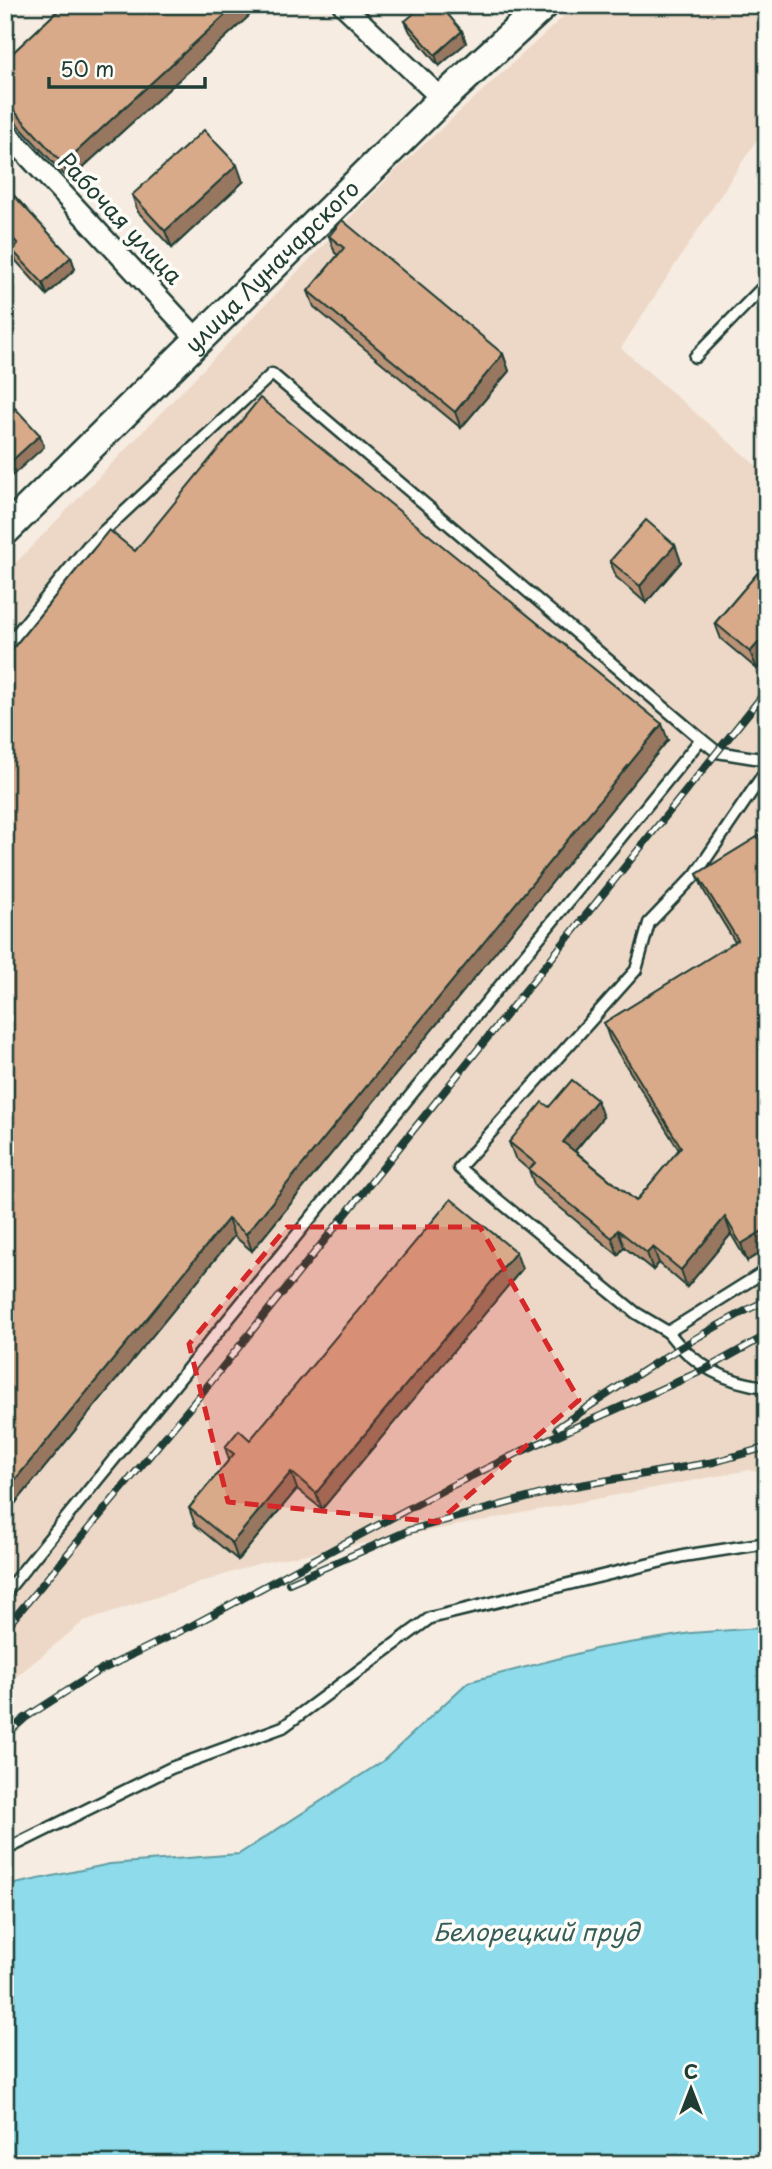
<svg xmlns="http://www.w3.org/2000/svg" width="772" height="2169" font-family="'Playpen Sans',sans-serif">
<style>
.built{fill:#edd8c7}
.water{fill:#8ddbeb;stroke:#619ca2;stroke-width:2}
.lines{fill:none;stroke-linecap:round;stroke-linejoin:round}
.lane-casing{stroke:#1f3d34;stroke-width:15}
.street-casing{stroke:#1f3d34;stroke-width:24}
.secondary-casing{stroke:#1f3d34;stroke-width:33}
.lane{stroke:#fdfcf7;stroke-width:10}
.street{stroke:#fdfcf7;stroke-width:19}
.secondary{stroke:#fdfcf7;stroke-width:28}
.rail-casing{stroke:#1f3d34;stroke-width:8}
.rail{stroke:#fdfcf7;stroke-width:5;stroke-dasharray:16;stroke-linecap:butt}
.wall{fill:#ba9277;stroke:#1f3d34;stroke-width:2}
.shaded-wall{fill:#977761;stroke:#1f3d34;stroke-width:2}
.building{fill:#d8aa8a;stroke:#1f3d34;stroke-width:2}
.marked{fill:#d62828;fill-opacity:0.2;stroke:#d62828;stroke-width:5;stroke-dasharray:14 9;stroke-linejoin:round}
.labels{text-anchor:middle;stroke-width:7;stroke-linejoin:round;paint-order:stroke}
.street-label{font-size:23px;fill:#1f3d34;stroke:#fdfcf7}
.water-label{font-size:24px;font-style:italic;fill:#355d59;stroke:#fdfcf7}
</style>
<rect width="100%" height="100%" fill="#f6ece1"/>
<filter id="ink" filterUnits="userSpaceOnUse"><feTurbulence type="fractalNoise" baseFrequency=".0143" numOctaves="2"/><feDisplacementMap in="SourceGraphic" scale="14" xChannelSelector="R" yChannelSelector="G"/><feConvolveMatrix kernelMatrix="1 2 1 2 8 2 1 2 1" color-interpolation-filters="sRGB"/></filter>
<g filter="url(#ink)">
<!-- built -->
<polygon class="built" points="576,5 758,5 767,14 767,124 621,348 767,475 767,1475 749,1470 260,1563 84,1621 5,1686 5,574 395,171"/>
<!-- water -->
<polygon class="water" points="760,1628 767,1635 767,2164 5,2164 5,1886 110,1864 239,1854 383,1761 468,1682 599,1648 691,1633"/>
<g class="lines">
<defs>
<g id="lane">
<polyline points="695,357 767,283"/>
<polyline points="5,648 88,546 272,374 701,739"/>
<polyline points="767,769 695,875 649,923 636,970 459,1168 636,1313 668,1332 767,1270"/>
<path d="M668 1332C693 1365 726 1383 767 1387"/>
<polyline points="5,1593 701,739 717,752 767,760"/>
<polyline points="5,1850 171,1768 283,1727 430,1618 683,1556 767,1543"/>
</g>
<g id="street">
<polyline points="343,5 442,99"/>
<polyline points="5,131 199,341"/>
</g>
<g id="secondary">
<path id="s1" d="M5 531 442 99 544 5"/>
</g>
</defs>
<!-- lane casing -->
<use href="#lane" class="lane-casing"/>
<!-- street casing -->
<use href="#street" class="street-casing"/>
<!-- secondary casing -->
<use href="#secondary" class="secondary-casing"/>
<!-- lane -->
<use href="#lane" class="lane"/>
<!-- street -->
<use href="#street" class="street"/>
<!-- secondary -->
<use href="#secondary" class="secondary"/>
<defs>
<g id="rail">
<path d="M557 1428C625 1382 693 1336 767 1300"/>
<polyline points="289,1583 410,1530 563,1488 714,1462 767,1447"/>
<polyline points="5,1629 201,1394 767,690"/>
<polyline points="5,1736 25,1718 95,1673 193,1625 445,1489 522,1451 706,1369 767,1335"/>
</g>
</defs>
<!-- rail casing -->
<use href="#rail" class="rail-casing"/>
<!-- rail -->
<use href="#rail" class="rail"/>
</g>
<!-- wall -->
<g class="wall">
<polygon points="64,5 245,5 249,16 69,180 5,111 5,60"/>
<polygon points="405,21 462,31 466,43 439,66 410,32"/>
<polygon points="243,182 172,248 138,212 132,195"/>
<polygon points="5,186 71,257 75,269 47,295 16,261 12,250 15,247 5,236"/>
<polygon points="329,236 503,354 509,371 461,428 314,307 308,291 338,255 335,253"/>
<polygon points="675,545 681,562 646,603 616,577 610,561"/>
<polygon points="135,551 668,740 252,1251 234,1236 5,1516"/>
<polygon points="767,562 767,657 757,669 721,639 715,623"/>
<polygon points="767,831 747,1261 731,1234 687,1287 659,1263 653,1270 624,1247 618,1255 535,1187 529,1170 515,1158 509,1142 549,1107 603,1117 575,1151 636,1201 679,1150 610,1040 604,1023 735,942 704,891 697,874"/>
<polygon points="522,1269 322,1509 297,1489 238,1560 195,1525 189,1508 229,1460 225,1447 250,1440"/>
</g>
<!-- shaded-wall -->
<g class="shaded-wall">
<polygon points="236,5 245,5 249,16 69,180 63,164"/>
<polygon points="462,31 466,43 439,66 435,55"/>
<polygon points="237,165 243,182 172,248 165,231"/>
<polygon points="71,257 75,269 47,295 43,283"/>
<polygon points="503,354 509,371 461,428 455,412"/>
<polygon points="40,435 44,447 5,482 5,467"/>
<polygon points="675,545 681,562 646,603 640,586"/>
<polygon points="767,633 767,657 757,669 750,652"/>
<polygon points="662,724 668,740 252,1251 246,1234"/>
<polygon points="597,1100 603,1117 569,1158 563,1142"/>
<polygon points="725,1217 731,1234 687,1287 681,1270"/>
<polygon points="228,1219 234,1236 5,1516 5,1492"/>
<polygon points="767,1228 767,1249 747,1261 741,1244"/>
<polygon points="618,1230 624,1247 618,1255 612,1238"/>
<polygon points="653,1247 659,1263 653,1270 647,1253"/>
<polygon points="516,1252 522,1269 322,1509 316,1493"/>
<polygon points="291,1472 297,1489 238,1560 232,1543"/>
</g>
<!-- building -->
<g class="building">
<polygon points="64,5 236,5 63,164 5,101 5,60"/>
<polygon points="424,5 440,5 462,31 435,55 405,21"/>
<polygon points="204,130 237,165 165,231 132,195"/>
<polygon points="5,186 71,257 43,283 12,250 18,244 5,230"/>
<polygon points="342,220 503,354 455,412 308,291 344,248 329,236"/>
<polygon points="260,398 662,724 246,1234 228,1219 5,1492 5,658 109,530 135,551"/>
<polygon points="15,408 40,435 5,467 5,416"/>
<polygon points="646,520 675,545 640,586 610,561"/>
<polygon points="767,562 767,633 750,652 715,623"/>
<polygon points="767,831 767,1228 741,1244 725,1217 681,1270 653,1247 647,1253 618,1230 612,1238 529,1170 535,1163 509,1142 542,1102 549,1107 572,1080 597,1100 563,1142 636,1201 681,1147 604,1023 738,940 697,874"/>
<polygon points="451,1199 516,1252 316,1493 291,1472 232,1543 189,1508 234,1454 225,1447 239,1430 250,1440"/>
</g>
</g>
<!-- marked area -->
<path class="marked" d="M287 1227H480L579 1400 438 1522 228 1502 189 1344Z"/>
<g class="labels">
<!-- street labels -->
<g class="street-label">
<text transform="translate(120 219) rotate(47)" y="8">Рабочая улица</text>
<text dy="8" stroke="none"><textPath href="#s1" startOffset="376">улица Луначарского</textPath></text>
</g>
<!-- water labels -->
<g class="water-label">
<text x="536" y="1941">Белорецкий пруд</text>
</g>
</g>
<!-- margin -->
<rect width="772" height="2169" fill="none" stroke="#fdfcf7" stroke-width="28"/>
<rect x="14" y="14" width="744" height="2141" fill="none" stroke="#1f3d34" stroke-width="2.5" filter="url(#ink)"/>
<!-- north arrow -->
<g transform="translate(691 2089)" stroke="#fdfcf7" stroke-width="5" paint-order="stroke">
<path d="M0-5L12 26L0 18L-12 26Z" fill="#1f3d34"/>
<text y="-10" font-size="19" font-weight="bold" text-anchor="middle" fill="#1f3d34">С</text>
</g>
<!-- scale -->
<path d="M49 77v10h156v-10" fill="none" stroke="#1f3d34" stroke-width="3.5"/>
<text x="60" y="77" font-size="21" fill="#1f3d34" stroke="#fdfcf7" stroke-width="5" paint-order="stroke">50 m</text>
</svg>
